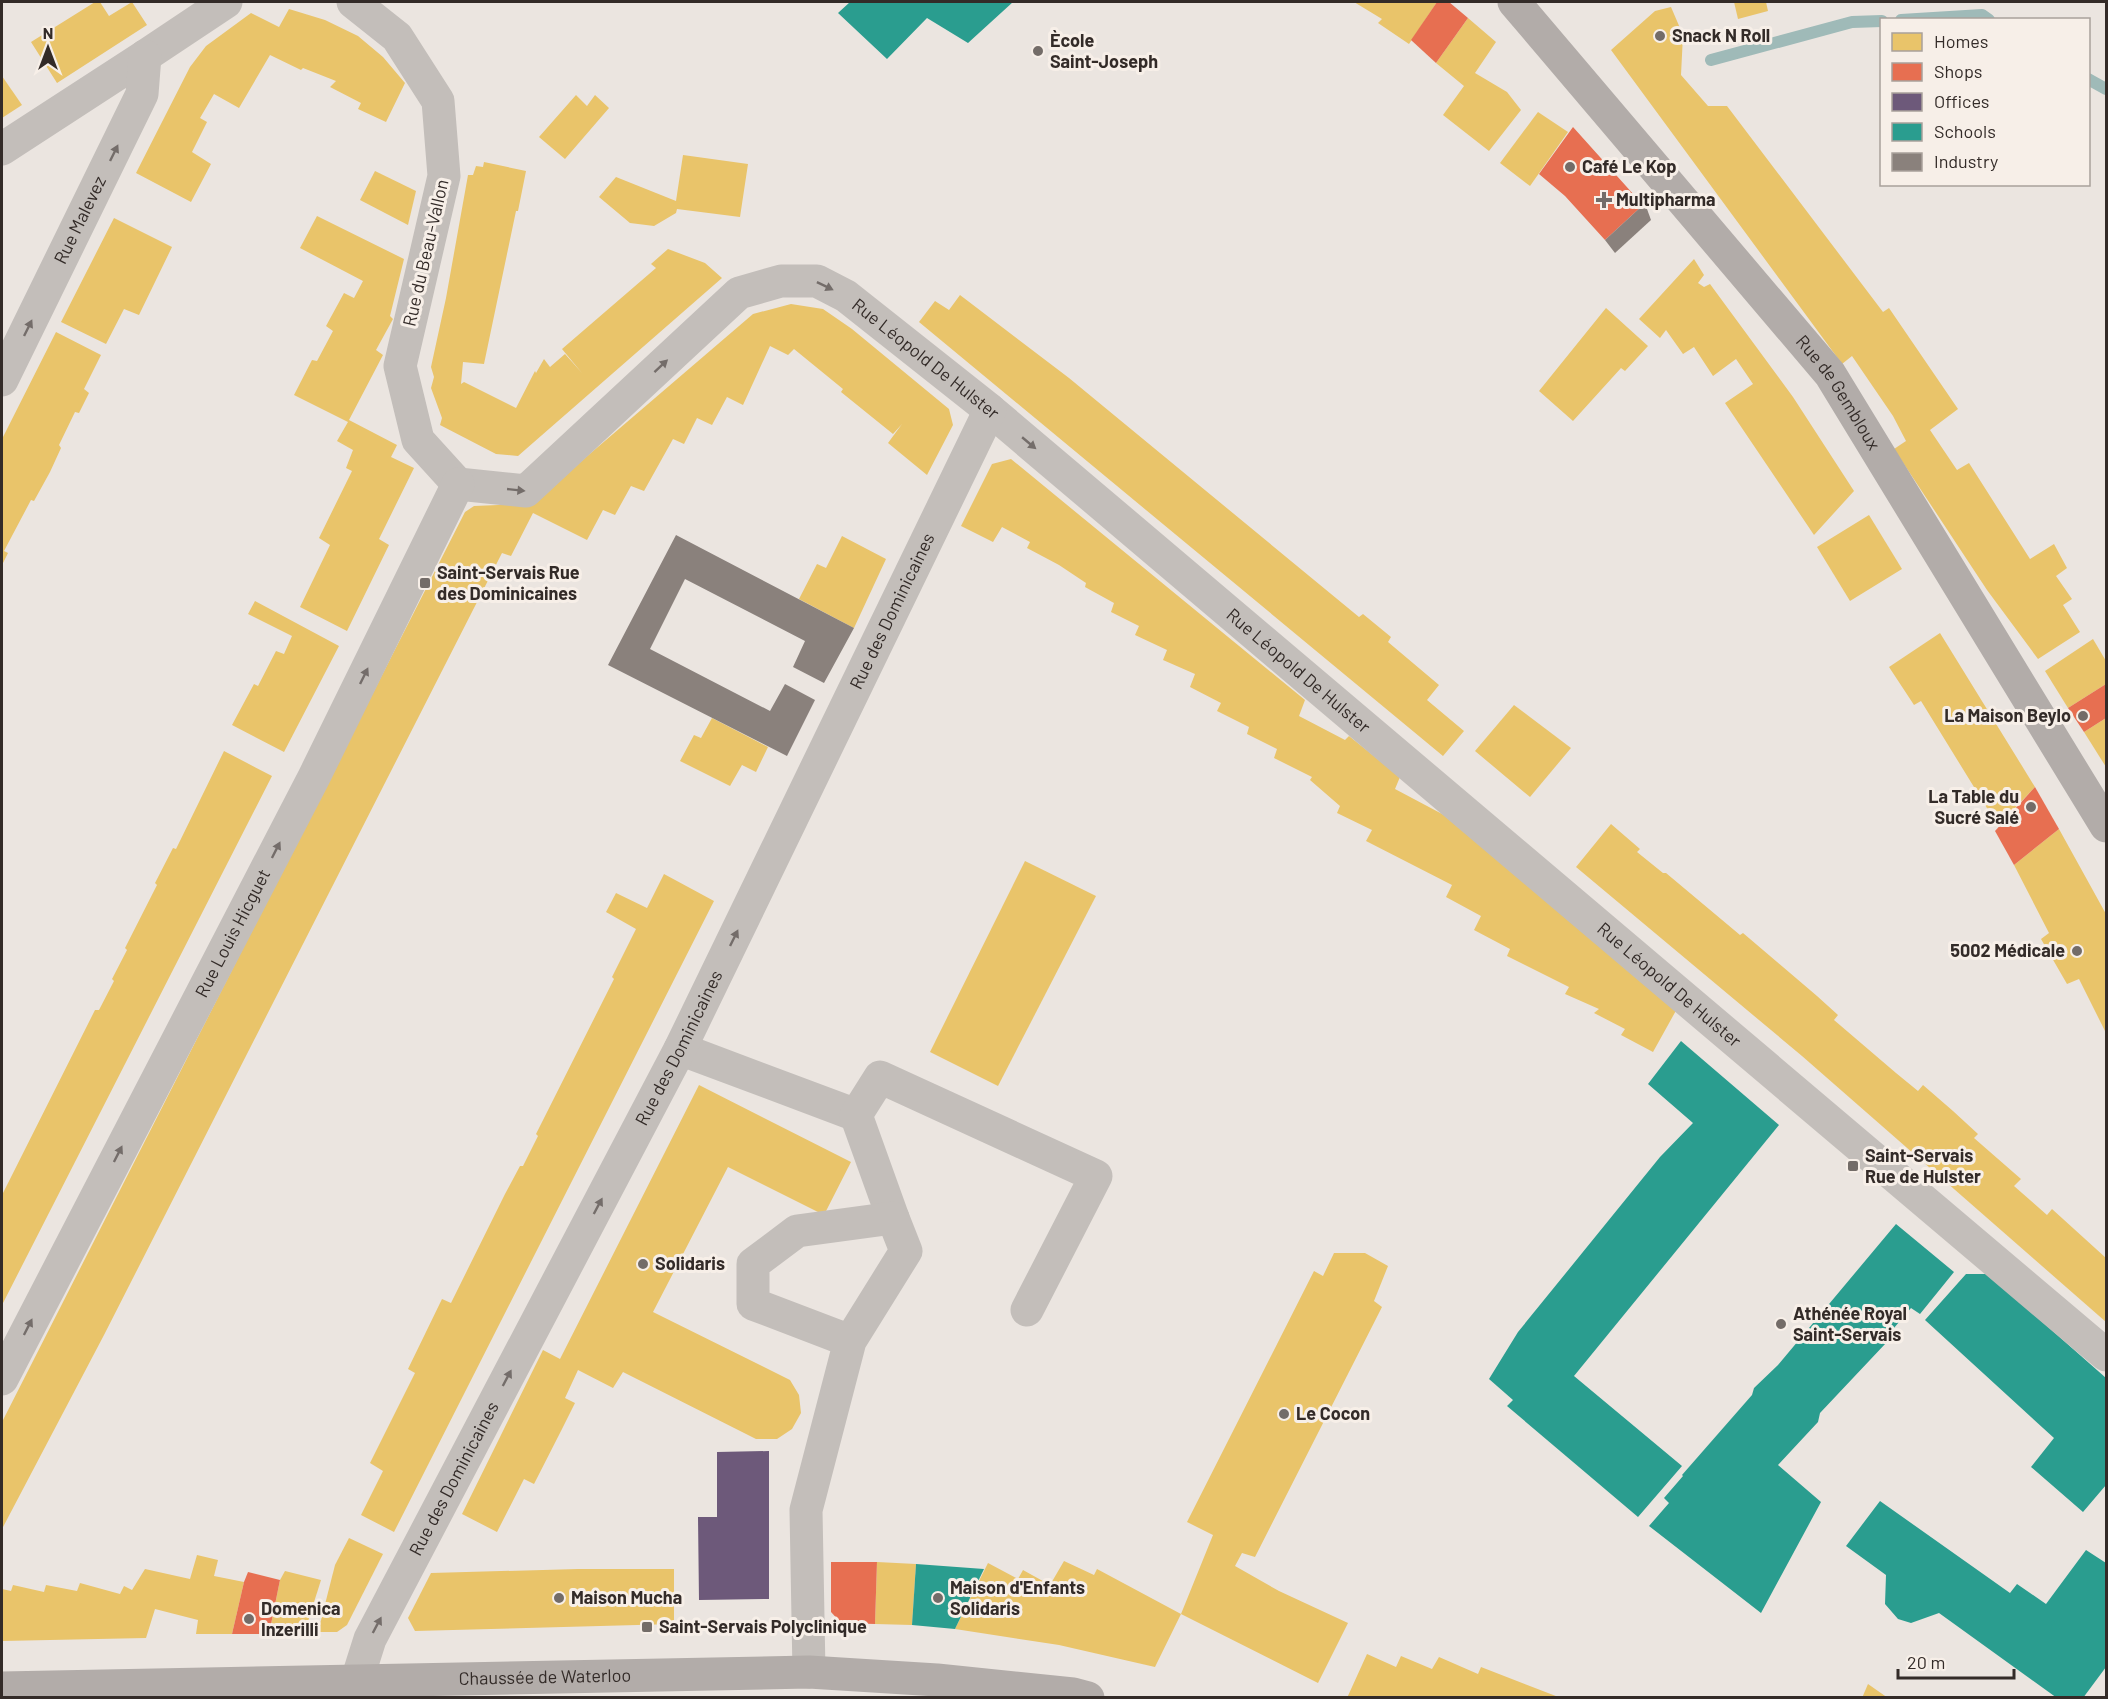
<svg xmlns="http://www.w3.org/2000/svg" width="2108" height="1699" font-family="Barlow,sans-serif">
<style>
.homes{fill:#e9c46a}
.shops{fill:#e76f51}
.offices{fill:#6d597a}
.schools{fill:#2a9d8f}
.industry{fill:#8a817c}
.lines{fill:none;stroke-linecap:round;stroke-linejoin:round}
.stream{stroke:#9fbab8;stroke-width:12}
.minor{stroke:#c3beba;stroke-width:33}
.major{stroke:#b2aca9;stroke-width:33}
.oneway{fill:#746d6a}
.poi-dot{fill:#736c68;stroke:#f7efe8;stroke-width:2}
.labels{text-anchor:middle;stroke-width:6;stroke-linejoin:round;paint-order:stroke}
.poi-label{font-size:18px;font-weight:bold;fill:#332b28;stroke:#f7efe8;text-anchor:start}
.street-label{font-size:18px;fill:#332b28;stroke:#f7efe8}
</style>
<rect width="100%" height="100%" fill="#ebe5e0"/>
<!-- homes -->
<g class="homes">
<polygon points="95,2 100,2 109,16 132,2 147,25 57,83 31,42"/>
<polygon points="1354,2 1437,2 1409,44 1378,23 1382,19"/>
<polygon points="1734,2 1766,2 1768,11 1738,19"/>
<polygon points="1671,7 1683,35 1681,75 1708,106 1727,106 1883,312 1889,308 1958,409 1930,430 1957,470 1969,463 2030,559 2054,544 2067,568 2056,576 2072,599 2063,605 2080,632 2038,659 1987,590 1894,449 1906,441 1893,416 1852,356 1842,364 1611,50 1655,11"/>
<polygon points="289,9 325,20 358,36 383,57 405,83 386,122 358,109 361,103 330,87 336,81 303,68 301,70 270,55 239,108 214,94 200,118 207,122 192,152 211,164 191,202 136,173 190,67 206,46 251,13 279,27"/>
<polygon points="1468,18 1496,42 1475,73 1507,92 1521,110 1489,151 1443,115 1464,86 1436,63"/>
<polygon points="2,76 22,105 2,118"/>
<polygon points="576,95 587,106 595,95 609,108 565,159 539,137"/>
<polygon points="1538,112 1568,132 1530,186 1500,163"/>
<polygon points="683,155 748,164 740,217 677,209 676,213 654,226 630,223 599,197 616,177 676,201"/>
<polygon points="484,162 526,171 518,211 516,211 484,364 463,362 461,384 464,382 516,408 535,371 536,373 544,359 550,367 565,354 582,373 562,349 656,268 651,264 668,249 705,263 722,278 518,456 496,454 440,425 442,418 431,388 434,377 431,367 446,298 468,175 473,175 476,166 483,167"/>
<polygon points="375,171 416,191 408,225 360,200"/>
<polygon points="317,216 404,259 390,316 393,319 376,350 383,355 349,420 397,445 391,457 414,468 379,539 389,545 347,631 300,607 330,545 319,538 352,471 346,468 353,450 337,441 348,422 294,395 312,360 317,361 333,331 326,326 344,293 354,298 363,281 300,248"/>
<polygon points="114,218 172,247 139,315 124,309 106,344 61,322"/>
<polygon points="1694,259 1704,275 1698,283 1704,287 1710,284 1793,397 1854,491 1814,535 1725,403 1753,384 1736,359 1713,376 1694,347 1683,354 1666,330 1660,338 1639,319"/>
<polygon points="960,295 1069,378 1359,617 1363,614 1391,637 1388,642 1439,685 1427,700 1464,731 1443,756 919,322 935,301 949,310"/>
<polygon points="791,304 823,309 852,329 949,409 953,425 927,475 888,443 902,424 893,434 841,392 843,389 794,349 788,355 770,346 743,405 727,397 712,425 697,418 684,444 673,439 644,491 631,486 615,515 603,510 587,540 533,513 511,556 502,553 104,1335 2,1529 2,1422 465,512 474,506 526,504 557,482 753,314"/>
<polygon points="1606,308 1648,346 1625,371 1621,368 1573,421 1539,391"/>
<polygon points="56,332 101,355 84,389 89,393 79,413 75,412 59,445 61,448 50,472 34,501 31,500 4,551 8,553 2,565 2,439"/>
<polygon points="1011,459 1305,700 1299,716 1345,740 1349,736 1400,777 1395,789 1444,815 1678,1007 1653,1052 1621,1035 1625,1029 1594,1013 1599,1009 1565,994 1569,987 1507,956 1510,949 1474,930 1481,916 1446,897 1452,885 1366,841 1372,830 1337,813 1340,806 1310,780 1312,777 1274,758 1277,749 1247,734 1249,727 1217,711 1221,703 1190,687 1195,674 1163,660 1167,650 1135,635 1139,626 1111,612 1114,603 1085,587 1086,583 1059,565 1027,548 1030,542 1002,527 993,542 961,526 992,464"/>
<polygon points="1869,515 1902,569 1850,601 1817,547"/>
<polygon points="842,536 886,559 854,628 799,599 817,564 826,568"/>
<polygon points="255,601 339,646 284,752 232,725 254,684 258,686 276,651 284,654 292,636 248,614"/>
<polygon points="1940,633 2035,787 1998,826 1921,701 1914,705 1889,667"/>
<polygon points="2093,639 2106,661 2106,684 2068,708 2045,671"/>
<polygon points="1514,705 1571,748 1530,797 1475,751"/>
<polygon points="712,718 768,747 756,772 742,765 730,786 680,761 694,735 701,738"/>
<polygon points="2106,718 2106,767 2084,732"/>
<polygon points="224,751 272,776 2,1305 2,1195 95,1010 99,1010 114,981 112,979 127,950 125,948 157,885 155,883 173,848 176,849"/>
<polygon points="1611,824 1640,849 1637,852 1663,873 1666,873 1740,935 1743,933 1817,996 1838,1015 1834,1020 1896,1073 1918,1091 1923,1085 1953,1111 1978,1134 1974,1138 2021,1179 2014,1186 2047,1215 2052,1209 2106,1258 2106,1322 1802,1056 1576,867"/>
<polygon points="2059,829 2106,914 2106,1033 2079,979 2067,984 2041,939 2049,933 2014,865"/>
<polygon points="1025,861 1096,896 998,1086 930,1052"/>
<polygon points="664,874 714,901 394,1532 361,1515 383,1471 370,1463 415,1373 408,1369 442,1299 451,1303 505,1194 520,1166 523,1166 538,1136 536,1134 614,979 612,977 636,929 606,912 616,893 647,908"/>
<polygon points="699,1085 851,1162 824,1215 728,1167 653,1312 790,1380 799,1395 801,1413 792,1429 777,1439 756,1439 623,1372 613,1388 578,1370 565,1398 575,1403 561,1431 534,1484 524,1479 497,1532 462,1514 543,1350 560,1359"/>
<polygon points="1334,1253 1365,1253 1388,1266 1374,1301 1382,1307 1255,1557 1242,1553 1235,1566 1279,1591 1348,1623 1318,1683 1181,1614 1155,1667 1059,1645 955,1629 988,1563 1018,1579 1023,1570 1050,1585 1064,1561 1094,1575 1097,1569 1181,1614 1213,1535 1187,1522 1314,1271 1323,1276"/>
<polygon points="349,1538 383,1554 347,1625 337,1632 318,1632 335,1565"/>
<polygon points="197,1555 218,1560 214,1576 244,1582 232,1634 196,1634 198,1620 155,1609 146,1638 2,1641 2,1589 11,1591 13,1585 44,1592 46,1585 77,1591 80,1583 120,1594 124,1586 132,1590 145,1569 190,1579"/>
<polygon points="877,1562 916,1564 912,1625 875,1624"/>
<polygon points="578,1569 674,1569 674,1624 415,1631 408,1618 431,1573"/>
<polygon points="285,1571 321,1580 304,1634 269,1634 280,1580"/>
<polygon points="1367,1654 1396,1667 1401,1656 1432,1669 1439,1657 1478,1674 1481,1667 1561,1698 1347,1698"/>
<polygon points="1868,1684 1888,1698 1862,1698"/>
</g>
<!-- shops -->
<g class="shops">
<polygon points="1437,2 1449,2 1468,18 1436,63 1411,40"/>
<polygon points="1573,127 1643,205 1605,240 1565,196 1539,174"/>
<polygon points="2106,684 2106,718 2084,732 2068,708"/>
<polygon points="2035,787 2059,829 2014,865 1995,831"/>
<polygon points="831,1562 877,1562 875,1624 841,1623 831,1612"/>
<polygon points="248,1572 280,1580 269,1634 232,1634 244,1582"/>
</g>
<!-- offices -->
<polygon class="offices" points="769,1451 769,1599 699,1600 698,1517 717,1517 717,1452"/>
<!-- schools -->
<g class="schools">
<polygon points="850,2 1013,2 968,43 927,18 887,59 838,13"/>
<polygon points="1681,1041 1779,1125 1574,1376 1682,1466 1638,1517 1507,1406 1513,1400 1489,1379 1518,1332 1660,1157 1693,1123 1648,1084"/>
<polygon points="1896,1224 1954,1272 1920,1314 1911,1308 1888,1335 1886,1343 1820,1413 1818,1422 1778,1465 1821,1502 1761,1613 1649,1526 1669,1503 1664,1498 1683,1476 1682,1475 1752,1395 1754,1388 1778,1365"/>
<polygon points="1966,1274 1988,1274 2106,1378 2106,1485 2083,1512 2031,1467 2054,1438 1925,1320"/>
<polygon points="1880,1501 2010,1593 2017,1584 2046,1604 2086,1550 2106,1563 2106,1667 2083,1698 2057,1698 1939,1613 1911,1623 1898,1619 1885,1604 1886,1575 1846,1546"/>
<polygon points="916,1564 984,1569 955,1629 912,1625"/>
</g>
<!-- industry -->
<g class="industry">
<polygon points="1643,205 1647,209 1651,220 1615,253 1605,240"/>
<polygon points="676,535 854,628 824,683 793,667 805,641 685,579 650,649 770,711 785,684 815,700 787,756 608,665"/>
</g>
<g class="lines">
<!-- stream -->
<g class="stream">
<polyline points="1901,20 1982,15 1989,20"/>
<polyline points="1711,60 1852,22 1882,21"/>
<polyline points="2088,79 2106,89"/>
</g>
<!-- minor -->
<g class="minor">
<polyline points="353,2 397,37 438,101 444,176 400,366 418,440 458,484"/>
<polyline points="2,149 145,56 226,2"/>
<path id="s1" d="M2 380 142 94 145 56"/>
<path id="s2" d="M458 484 526 491 739 293 781 281H817L846 296 990 410 2106 1355"/>
<polyline points="680,1049 856,1115"/>
<polyline points="893,1218 856,1115 880,1077 1096,1176 1027,1310"/>
<path id="s3" d="M2 1379 314 777 458 484"/>
<polyline points="809,1672 806,1510 850,1341 906,1251 893,1218 797,1231 753,1264 753,1304 850,1341"/>
<path id="s4" d="M357 1680 370 1639 680 1049 990 410"/>
</g>
<!-- major -->
<g class="major">
<path id="s5" d="M1514 2 1830 374 2106 826"/>
<path id="s6" d="M2 1688 809 1672 937 1680 1073 1694 1088 1698"/>
</g>
</g>
<!-- one-way arrows -->
<defs><path id="oneway-solid" d="M-6-.8H1V-3.2L6.5 0L1 3.2V.8H-6Z" transform="scale(1.5)"/></defs>
<g class="oneway">
<use href="#oneway-solid" transform="translate(114 153) rotate(-64)"/>
<use href="#oneway-solid" transform="translate(825 286) rotate(26)"/>
<use href="#oneway-solid" transform="translate(28 328) rotate(-64)"/>
<use href="#oneway-solid" transform="translate(661 366) rotate(-43)"/>
<use href="#oneway-solid" transform="translate(1029 443) rotate(40)"/>
<use href="#oneway-solid" transform="translate(516 490) rotate(6)"/>
<use href="#oneway-solid" transform="translate(364 676) rotate(-64)"/>
<use href="#oneway-solid" transform="translate(276 850) rotate(-63)"/>
<use href="#oneway-solid" transform="translate(734 938) rotate(-64)"/>
<use href="#oneway-solid" transform="translate(118 1154) rotate(-63)"/>
<use href="#oneway-solid" transform="translate(598 1206) rotate(-62)"/>
<use href="#oneway-solid" transform="translate(28 1327) rotate(-63)"/>
<use href="#oneway-solid" transform="translate(507 1378) rotate(-62)"/>
<use href="#oneway-solid" transform="translate(377 1625) rotate(-62)"/>
</g>
<!-- markers -->
<g class="poi-dot">
<circle cx="1660" cy="36" r="6"/>
<circle cx="1038" cy="51" r="6"/>
<circle cx="1570" cy="167" r="6"/>
<path d="M1601 191h6v6h6v6h-6v6h-6v-6h-6v-6h6z"/>
<rect x="419" y="577" width="12" height="12" rx="3"/>
<circle cx="2083" cy="716" r="6"/>
<circle cx="2031" cy="807" r="6"/>
<circle cx="2077" cy="951" r="6"/>
<rect x="1847" y="1160" width="12" height="12" rx="3"/>
<circle cx="643" cy="1264" r="6"/>
<circle cx="1781" cy="1324" r="6"/>
<circle cx="1284" cy="1414" r="6"/>
<circle cx="559" cy="1598" r="6"/>
<circle cx="938" cy="1598" r="6"/>
<circle cx="249" cy="1619" r="6"/>
<rect x="641" y="1621" width="12" height="12" rx="3"/>
</g>
<g class="labels">
<!-- poi labels -->
<g class="poi-label">
<text x="1672" y="42">Snack N Roll</text>
<text x="1050" y="47">Ècole<tspan x="1050" dy="21">Saint-Joseph</tspan></text>
<text x="1582" y="173">Café Le Kop</text>
<text x="1616" y="206">Multipharma</text>
<text x="437" y="579">Saint-Servais Rue<tspan x="437" dy="21">des Dominicaines</tspan></text>
<text x="2071" y="722" text-anchor="end">La Maison Beylo</text>
<text x="2019" y="803" text-anchor="end">La Table du<tspan x="2019" dy="21">Sucré Salé</tspan></text>
<text x="2065" y="957" text-anchor="end">5002 Médicale</text>
<text x="1865" y="1162">Saint-Servais<tspan x="1865" dy="21">Rue de Hulster</tspan></text>
<text x="655" y="1270">Solidaris</text>
<text x="1793" y="1320">Athénée Royal<tspan x="1793" dy="21">Saint-Servais</tspan></text>
<text x="1296" y="1420">Le Cocon</text>
<text x="950" y="1594">Maison d'Enfants<tspan x="950" dy="21">Solidaris</tspan></text>
<text x="571" y="1604">Maison Mucha</text>
<text x="261" y="1615">Domenica<tspan x="261" dy="21">Inzerilli</tspan></text>
<text x="659" y="1633">Saint-Servais Polyclinique</text>
</g>
<!-- street labels -->
<g class="street-label">
<text dy="6" stroke="none"><textPath href="#s1" startOffset="178">Rue Malevez</textPath></text>
<text transform="translate(426 253) rotate(-77)" y="6">Rue du Beau-Vallon</text>
<text dy="6" stroke="none"><textPath href="#s2" startOffset="573">Rue Léopold De Hulster</textPath></text>
<text dy="6" stroke="none"><textPath href="#s5" startOffset="508">Rue de Gembloux</textPath></text>
<text dy="6" stroke="none"><textPath href="#s4" startOffset="1196">Rue des Dominicaines</textPath></text>
<text dy="6" stroke="none"><textPath href="#s2" startOffset="1059">Rue Léopold De Hulster</textPath></text>
<text dy="6" stroke="none"><textPath href="#s3" startOffset="502">Rue Louis Hicguet</textPath></text>
<text dy="6" stroke="none"><textPath href="#s2" startOffset="1545">Rue Léopold De Hulster</textPath></text>
<text dy="6" stroke="none"><textPath href="#s4" startOffset="710">Rue des Dominicaines</textPath></text>
<text dy="6" stroke="none"><textPath href="#s4" startOffset="224">Rue des Dominicaines</textPath></text>
<text dy="6" stroke="none"><textPath href="#s6" startOffset="543">Chaussée de Waterloo</textPath></text>
</g>
</g>
<!-- border -->
<rect width="2108" height="1699" fill="none" stroke="#332b28" stroke-width="6"/>
<!-- legend -->
<rect x="1880" y="18" width="210" height="168" fill="#f7efe8" stroke="#a9a19b" stroke-width="1.5"/>
<rect x="1892" y="33" width="30" height="18" fill="#e9c46a" stroke="#a9a19b" stroke-width="1.5"/>
<text x="1934" y="48" font-size="18" fill="#332b28">Homes</text>
<rect x="1892" y="63" width="30" height="18" fill="#e76f51" stroke="#a9a19b" stroke-width="1.5"/>
<text x="1934" y="78" font-size="18" fill="#332b28">Shops</text>
<rect x="1892" y="93" width="30" height="18" fill="#6d597a" stroke="#a9a19b" stroke-width="1.5"/>
<text x="1934" y="108" font-size="18" fill="#332b28">Offices</text>
<rect x="1892" y="123" width="30" height="18" fill="#2a9d8f" stroke="#a9a19b" stroke-width="1.5"/>
<text x="1934" y="138" font-size="18" fill="#332b28">Schools</text>
<rect x="1892" y="153" width="30" height="18" fill="#8a817c" stroke="#a9a19b" stroke-width="1.5"/>
<text x="1934" y="168" font-size="18" fill="#332b28">Industry</text>
<!-- north arrow -->
<g transform="translate(48 48)" stroke="#f7efe8" stroke-width="4.5" paint-order="stroke">
<path d="M0-4.5L10 22L0 15L-10 22Z" fill="#332b28"/>
<text y="-9" font-size="16" font-weight="bold" text-anchor="middle" fill="#332b28">N</text>
</g>
<!-- scale -->
<path d="M1898 1669v9h116v-9" fill="none" stroke="#332b28" stroke-width="3"/>
<text x="1907" y="1669" font-size="18" fill="#332b28" stroke="#f7efe8" stroke-width="4.5" paint-order="stroke">20 m</text>
</svg>
